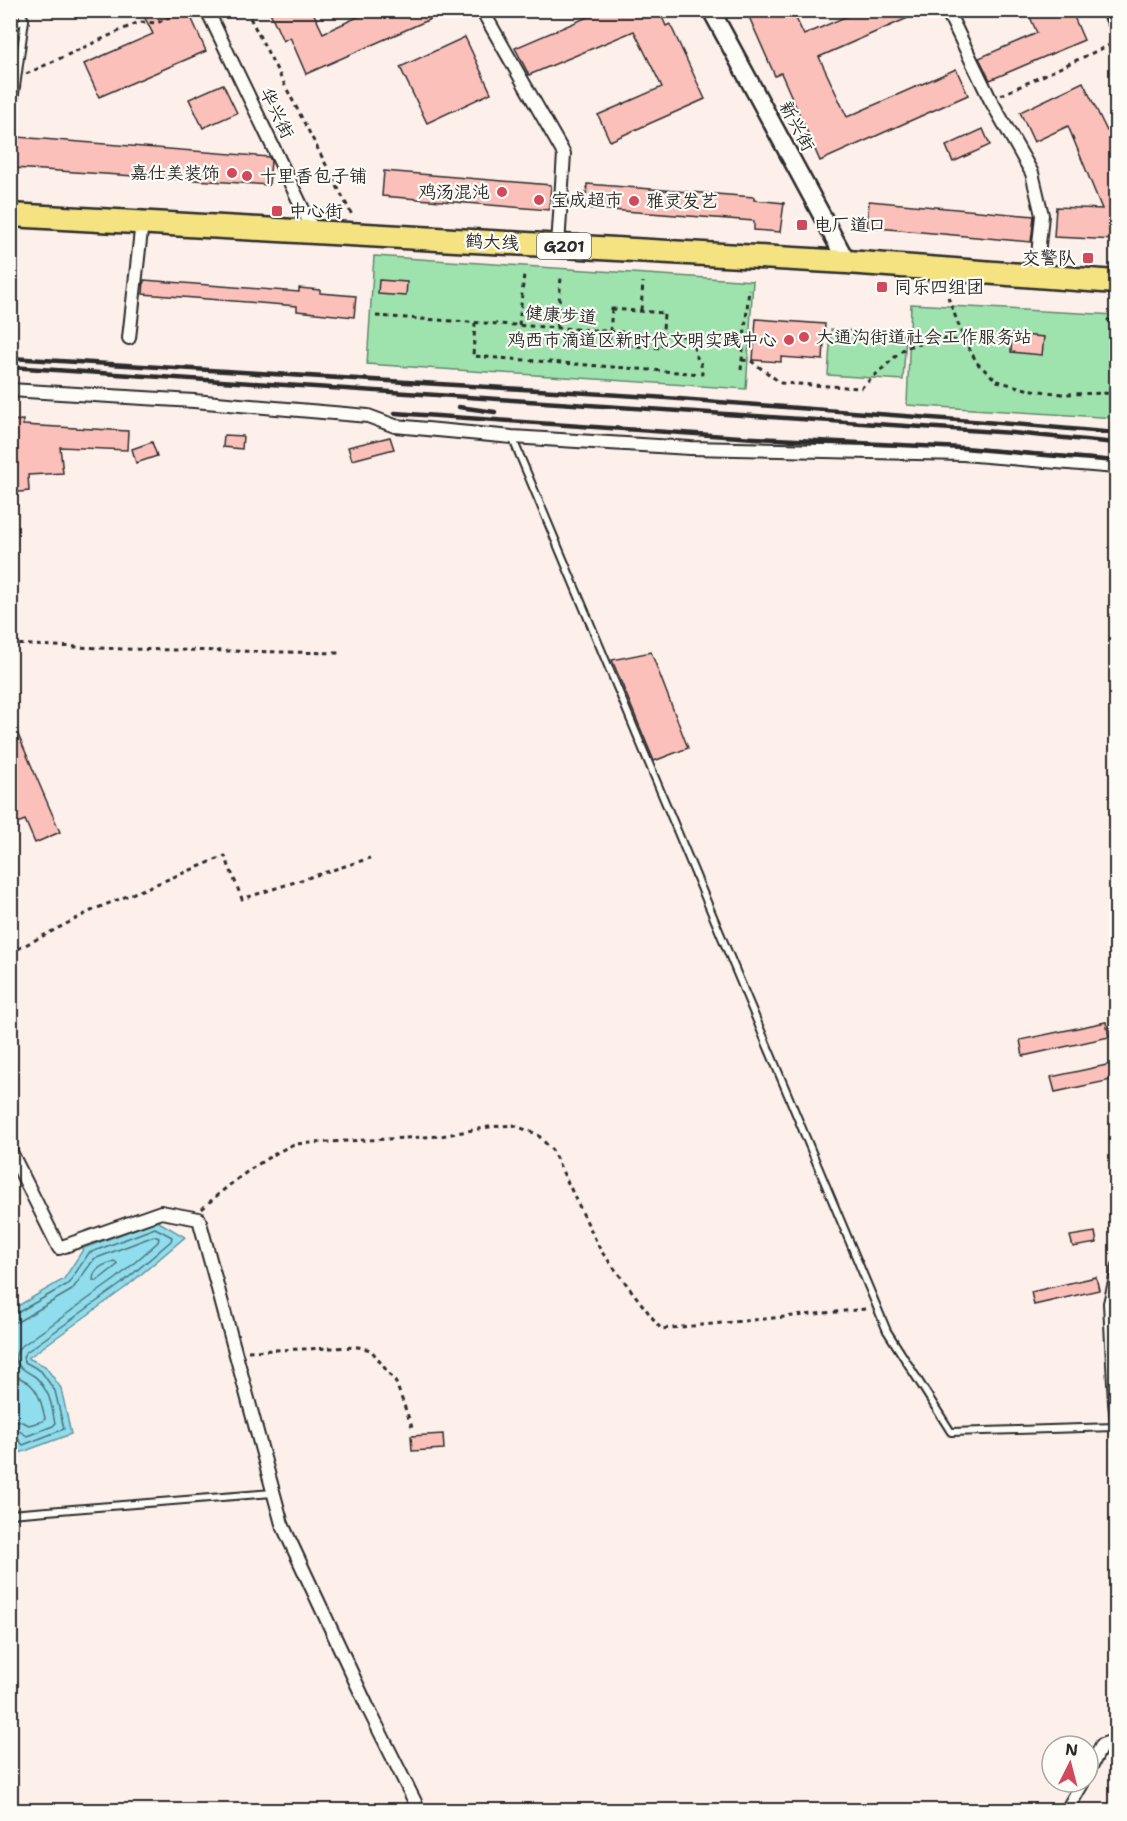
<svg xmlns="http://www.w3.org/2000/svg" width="1127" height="1821" font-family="'Shantell Sans','LXGW WenKai TC',sans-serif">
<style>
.green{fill:#9ee3ae;stroke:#64876c;stroke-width:1.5}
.water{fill:#8fdded;stroke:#67969f;stroke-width:1.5}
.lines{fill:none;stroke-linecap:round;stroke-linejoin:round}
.shore{stroke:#537279;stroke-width:1.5}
.building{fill:#fcc0ba;stroke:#2b2b2b;stroke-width:1.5}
.lane-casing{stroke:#2b2b2b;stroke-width:10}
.street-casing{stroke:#2b2b2b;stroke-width:16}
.secondary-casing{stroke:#2b2b2b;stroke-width:21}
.highway-casing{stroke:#2b2b2b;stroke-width:27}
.path{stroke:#2b2b2b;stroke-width:3;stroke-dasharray:4.5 4.5;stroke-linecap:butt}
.lane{stroke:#fdfcf7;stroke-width:6}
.street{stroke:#fdfcf7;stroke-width:12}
.secondary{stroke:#fdfcf7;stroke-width:16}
.highway{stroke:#f5e382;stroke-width:22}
.rail{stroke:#2b2b2b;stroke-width:4.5}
.poi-dot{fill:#d1495b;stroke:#fdfcf7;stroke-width:2}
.labels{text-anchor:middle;stroke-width:4.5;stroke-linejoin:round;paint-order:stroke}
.shield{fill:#fdfcf7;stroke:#6a6a68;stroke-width:1.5}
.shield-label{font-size:16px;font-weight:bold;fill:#2b2b2b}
.street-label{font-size:18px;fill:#2b2b2b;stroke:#fdfcf7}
.poi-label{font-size:18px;fill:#2b2b2b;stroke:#fdfcf7;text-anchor:start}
</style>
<rect width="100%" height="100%" fill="#fdf0eb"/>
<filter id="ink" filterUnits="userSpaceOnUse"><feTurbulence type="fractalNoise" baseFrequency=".0167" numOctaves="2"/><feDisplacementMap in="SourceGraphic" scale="12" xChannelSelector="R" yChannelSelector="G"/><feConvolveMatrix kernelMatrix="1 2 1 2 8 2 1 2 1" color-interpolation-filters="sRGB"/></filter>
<g filter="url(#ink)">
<!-- green -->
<g class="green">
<polygon points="374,256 753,281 746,389 367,364"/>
<polygon points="911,304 1116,315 1116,418 907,405"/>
<polygon points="831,329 906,335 903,380 828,375"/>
</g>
<!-- water -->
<polygon class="water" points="157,1221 185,1237 125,1288 28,1358 45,1366 61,1388 71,1434 17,1454 10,1434 11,1310 64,1279 84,1248"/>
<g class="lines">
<!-- shore -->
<g class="shore">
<path d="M114 1261 117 1263 116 1266 97 1281 93 1280C93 1268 104 1265 114 1261Z"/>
<polyline points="10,1315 15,1314 68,1284 89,1253 155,1228 172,1237 171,1241 121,1284 25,1353 23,1358 25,1362 41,1371 55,1391 64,1429 23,1445 16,1437 10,1436"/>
<path d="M10 1323 19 1321 72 1290 94 1259 154 1236 159 1238 158 1242 117 1278 19 1348C9 1364 23 1369 34 1376 39 1379 43 1386 46 1391 52 1400 53 1414 55 1424L53 1426 27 1436 18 1430 10 1428"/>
<path d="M10 1371C16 1378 25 1379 31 1385 40 1394 42 1406 45 1418L43 1421 29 1425 20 1421 10 1419"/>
</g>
</g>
<!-- building -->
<g class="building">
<polygon points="141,10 188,10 206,51 99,97 84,64 153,34"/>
<polygon points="269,10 312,10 323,33 373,10 451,10 306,74 290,37 283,41"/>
<polygon points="604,10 659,10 666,26 670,24 705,99 610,141 598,115 662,87 634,31 529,75 515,48"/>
<polygon points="746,10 792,10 804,35 861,10 926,10 819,57 847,117 956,69 968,95 820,161 781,73 775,76"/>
<polygon points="1027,10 1071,10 1084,40 990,80 979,58 1037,33"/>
<polygon points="465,37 491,93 427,123 400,67"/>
<polygon points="1083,82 1107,131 1109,130 1116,149 1116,240 1054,237 1056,207 1102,209 1068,126 1034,142 1020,112"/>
<polygon points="223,84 237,113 203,128 189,99"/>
<polygon points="983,129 990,145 953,162 946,146"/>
<polygon points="17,137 269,157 271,161 269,185 14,168"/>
<polygon points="384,171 551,185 549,210 382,196"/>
<polygon points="587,184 754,197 754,200 784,203 780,232 754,230 754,221 585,208"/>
<polygon points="869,201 1034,216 1031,242 867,227"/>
<polygon points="144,280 299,292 299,288 320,290 320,293 356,296 354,317 297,311 297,306 143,294"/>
<polygon points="379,280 407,282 406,296 378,294"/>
<polygon points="756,319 825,324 823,360 781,357 781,362 753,360"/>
<polygon points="1012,334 1044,337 1042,355 1011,352"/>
<polygon points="23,420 23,425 128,431 127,450 60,447 63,473 28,475 29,491 10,493 10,421"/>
<polygon points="224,435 243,436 242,449 223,447"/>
<polygon points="390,437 394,449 352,460 348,447"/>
<polygon points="152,442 157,456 136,463 132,449"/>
<polygon points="651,652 688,748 654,761 612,660"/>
<polygon points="10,716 60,832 35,843 25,820 10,826"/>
<polygon points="1106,1022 1109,1037 1023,1056 1020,1040"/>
<polygon points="1116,1063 1116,1079 1055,1092 1051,1077"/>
<polygon points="1095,1232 1097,1243 1073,1247 1070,1236"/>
<polygon points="1096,1277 1099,1290 1034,1305 1031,1292"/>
<polygon points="443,1434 444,1449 412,1451 411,1436"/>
</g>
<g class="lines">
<defs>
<g id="lane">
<polyline points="10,26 25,20"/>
<polyline points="10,131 25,20 20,10"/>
<polyline points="512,437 887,1331 951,1432 1115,1427"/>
<polyline points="1116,1265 1107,1303 1112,1403 1116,1438"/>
<polyline points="10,1514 273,1493"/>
</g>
<g id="street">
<polyline points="207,10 314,232"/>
<polyline points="482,10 564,154 558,245"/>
<polyline points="947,10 990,99 1032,173 1042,215 1036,275"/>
<polyline points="129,338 142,222"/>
<polyline points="10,390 194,401 368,416 395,426 512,437 690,448 963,454 1116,467"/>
<polyline points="10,1150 59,1248 161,1212 199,1219 282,1524 367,1706 419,1810"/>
<polyline points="1088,1772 1102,1745 1116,1740"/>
<polyline points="1067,1810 1083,1782"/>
</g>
<g id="secondary">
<polyline points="711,10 847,262"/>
<polyline points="1111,10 1116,21"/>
</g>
<polyline id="highway" points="10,215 847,262 1116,282"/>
</defs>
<!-- lane casing -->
<use href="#lane" class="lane-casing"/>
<!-- street casing -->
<use href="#street" class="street-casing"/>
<!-- secondary casing -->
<use href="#secondary" class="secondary-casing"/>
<!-- highway casing -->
<use href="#highway" class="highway-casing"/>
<!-- path -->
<g class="path">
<polyline points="246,10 353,217"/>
<polyline points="26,74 139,22 157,23 183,10"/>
<polyline points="1001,95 1116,42"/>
<polyline points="948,297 965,342 978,364 997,381 1026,389 1062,394 1116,393"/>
<polygon points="612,309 664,313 662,348 609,344"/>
<polyline points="641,310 643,282"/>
<polyline points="376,316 744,340"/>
<polyline points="1107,319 1116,325"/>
<polyline points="475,323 473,356 702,374 701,364 695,354 693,337"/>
<polyline points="519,325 524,274"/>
<polyline points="557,328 561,277"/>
<polyline points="742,360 751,361 781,383 861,388 906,347 946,339 965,342"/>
<polyline points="741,370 749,289"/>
<polyline points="10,644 123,649 340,653"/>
<polyline points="10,953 95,909 225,856 242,899 370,858"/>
<path d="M202 1209C230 1183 260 1160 294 1144L441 1136 489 1127 513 1125 537 1134 552 1150 601 1251 661 1329 866 1309"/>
<polyline points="248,1351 358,1347 371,1350 396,1383 412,1427"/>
</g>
<!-- lane -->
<use href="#lane" class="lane"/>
<!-- street -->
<use href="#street" class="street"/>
<!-- secondary -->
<use href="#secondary" class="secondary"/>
<!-- highway -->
<use href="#highway" class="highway"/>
<!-- rail -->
<g class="rail">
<polyline points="10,358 653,397 1025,425 1116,433"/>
<polyline points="10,367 1013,433 1116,443"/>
<polyline points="459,407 495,412"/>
<polyline points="395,413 754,438 963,448 1116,461"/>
</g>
</g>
</g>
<!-- markers -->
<g class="poi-dot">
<circle cx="232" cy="173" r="6"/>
<circle cx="247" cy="176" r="6"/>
<circle cx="502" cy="192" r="6"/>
<circle cx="539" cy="200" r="6"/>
<circle cx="634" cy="201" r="6"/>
<rect x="271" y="205" width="12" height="12" rx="3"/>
<rect x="796" y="219" width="12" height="12" rx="3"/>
<rect x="1082" y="252" width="12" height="12" rx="3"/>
<rect x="876" y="281" width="12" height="12" rx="3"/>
<circle cx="804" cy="337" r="6"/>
<circle cx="789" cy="340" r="6"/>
</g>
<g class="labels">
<!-- shield labels -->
<rect class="shield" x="537" y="233" width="54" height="26" rx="4.5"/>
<g class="shield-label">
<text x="564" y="252">G201</text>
</g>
<!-- street labels -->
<g class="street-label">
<text transform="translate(277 113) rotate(64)" y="6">华兴街</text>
<text transform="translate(797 126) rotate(62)" y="6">新兴街</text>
<text transform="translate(492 242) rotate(3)" y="6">鹤大线</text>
<text transform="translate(561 315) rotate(4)" y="6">健康步道</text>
</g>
<!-- poi labels -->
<g class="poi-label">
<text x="220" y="179" text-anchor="end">嘉仕美装饰</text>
<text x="259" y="182">十里香包子铺</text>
<text x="490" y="198" text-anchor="end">鸡汤混沌</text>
<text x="551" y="206">宝成超市</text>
<text x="646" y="207">雅灵发艺</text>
<text x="289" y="217">中心街</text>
<text x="814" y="231">电厂道口</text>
<text x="1076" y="264" text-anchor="end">交警队</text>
<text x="894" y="293">同乐四组团</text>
<text x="816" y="343">大通沟街道社会工作服务站</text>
<text x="777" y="346" text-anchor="end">鸡西市滴道区新时代文明实践中心</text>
</g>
</g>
<!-- margin -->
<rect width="1127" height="1821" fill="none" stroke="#fdfcf7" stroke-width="36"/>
<rect x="18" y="18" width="1091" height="1785" fill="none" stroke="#2b2b2b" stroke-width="2" filter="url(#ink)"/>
<!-- north arrow -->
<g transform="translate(1070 1764) rotate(6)"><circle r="28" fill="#fdfcf7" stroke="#a9a8a5" stroke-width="1.5"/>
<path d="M0-4.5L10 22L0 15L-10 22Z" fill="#d1495b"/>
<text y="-9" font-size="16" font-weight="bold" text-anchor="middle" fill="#2b2b2b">N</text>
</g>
</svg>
